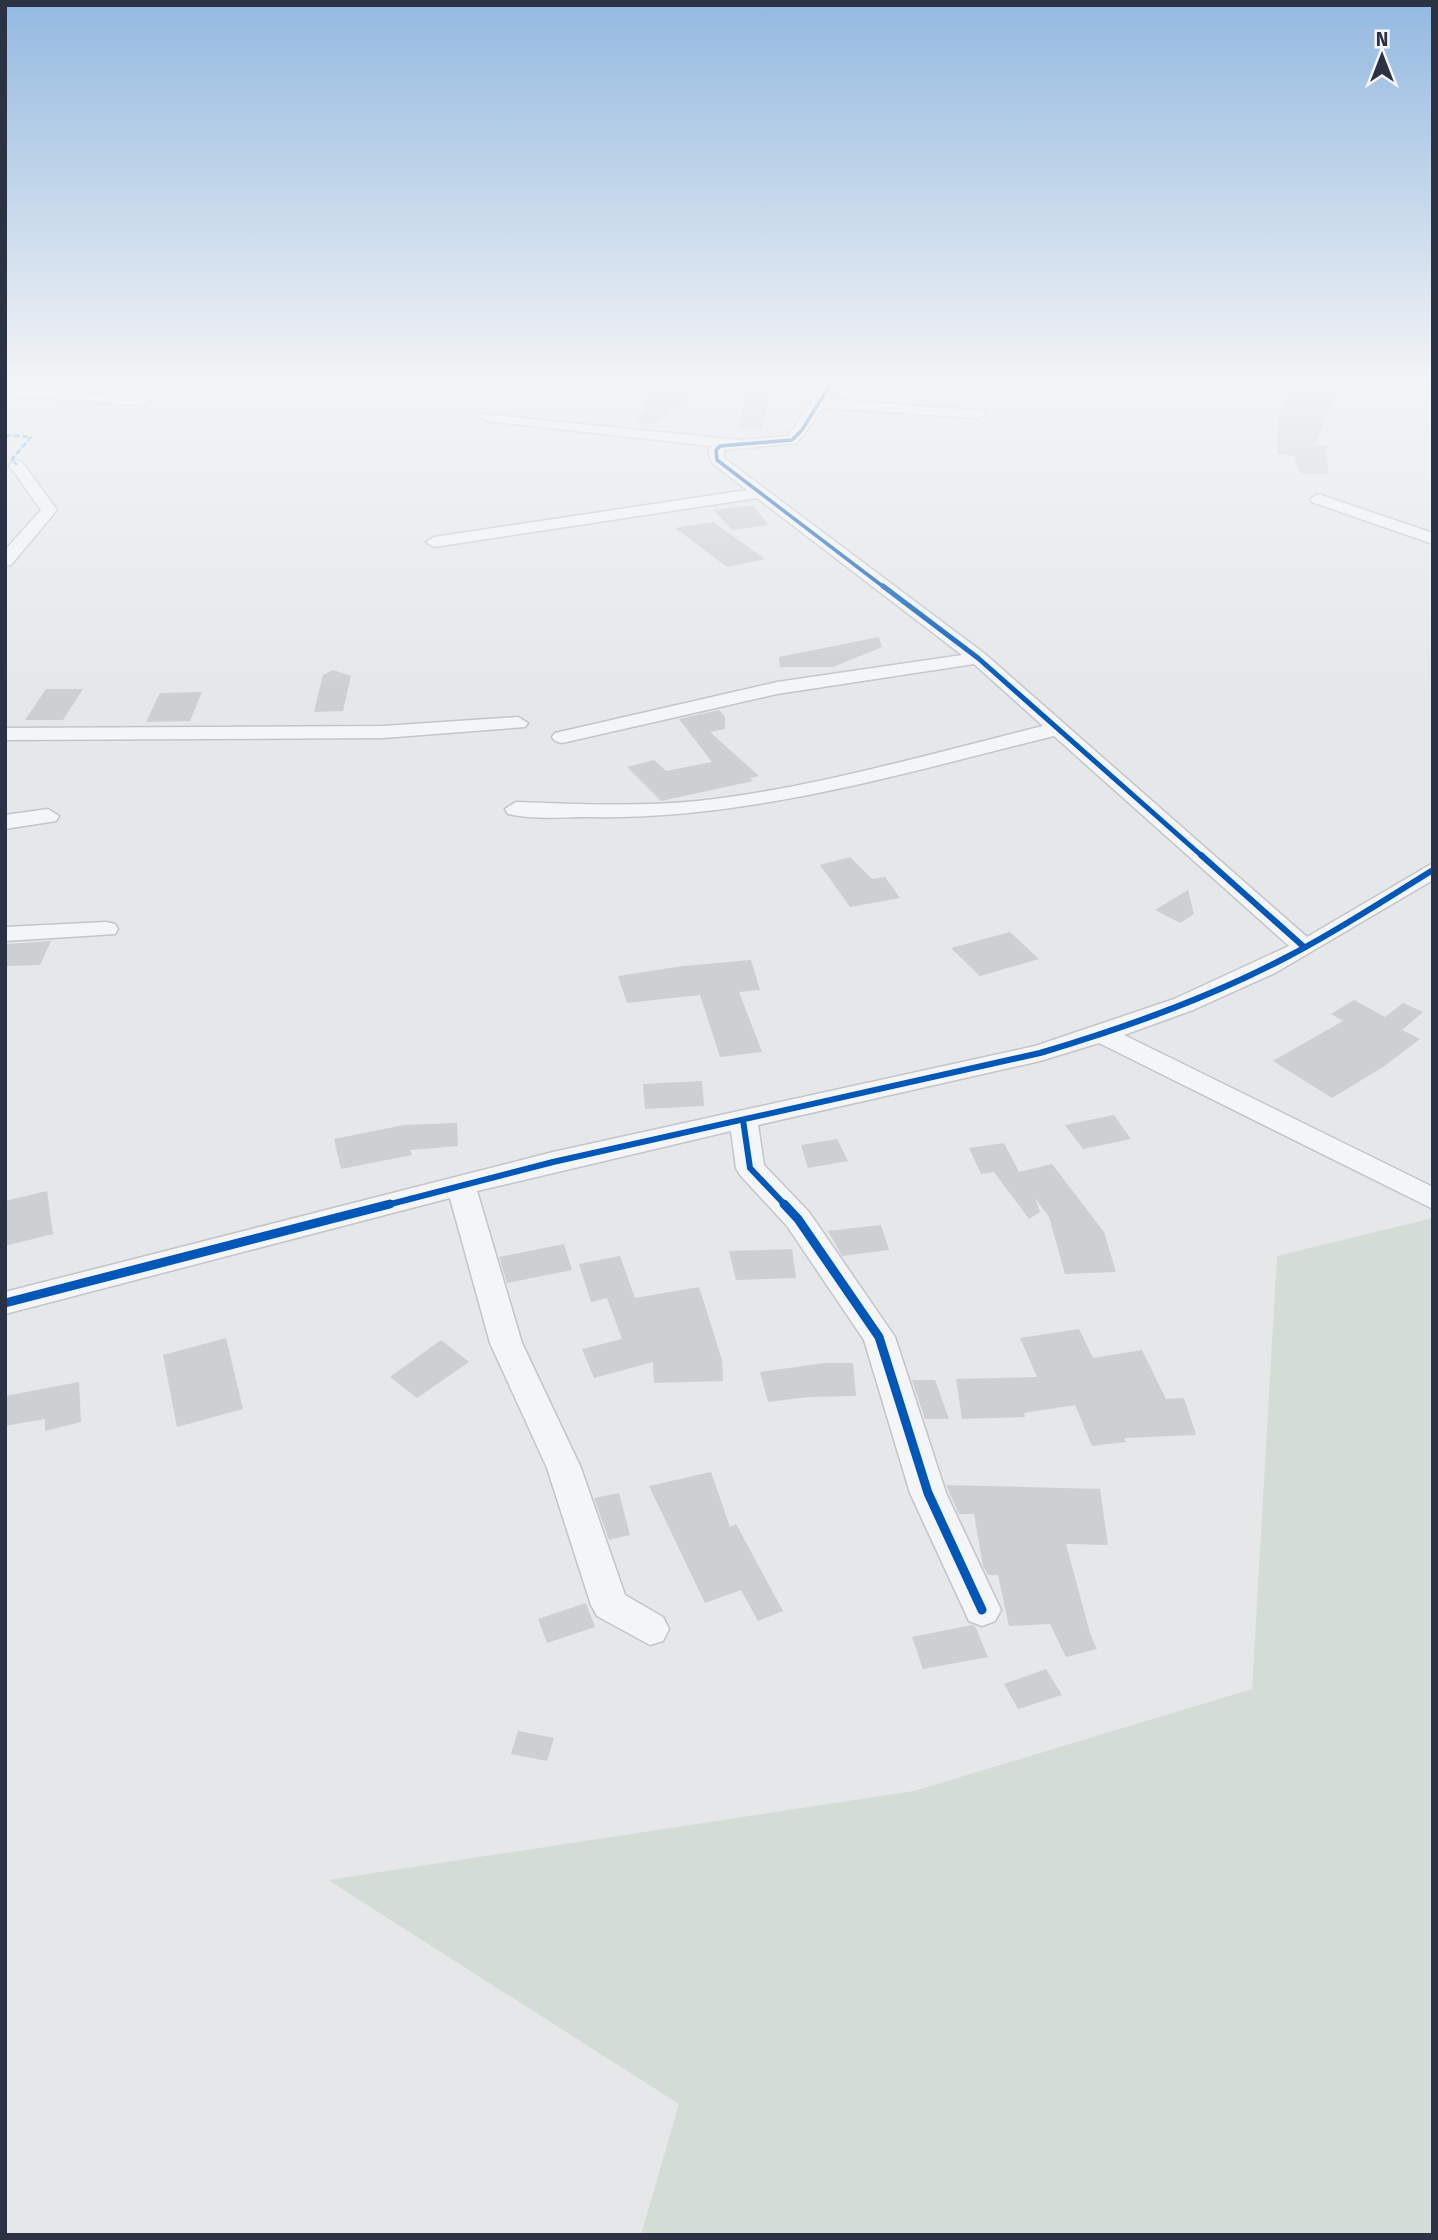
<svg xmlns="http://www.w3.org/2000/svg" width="1438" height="2240" font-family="'Fira Sans',sans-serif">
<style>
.green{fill:#d4ddd5}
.building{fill:#cdcfd2}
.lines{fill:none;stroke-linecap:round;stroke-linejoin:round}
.minor-casing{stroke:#c3c5c7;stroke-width:3}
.minor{fill:#f4f5f6;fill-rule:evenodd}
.quiet{stroke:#3ea3ec;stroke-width:2.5;stroke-dasharray:6 2.5;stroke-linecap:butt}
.cycleway-far3-casing{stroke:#f3f5f8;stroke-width:6}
.cycleway-far2-casing{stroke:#f3f5f8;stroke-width:9}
.cycleway-far1-casing{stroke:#f3f5f8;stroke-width:10}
.cycleway-casing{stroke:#f3f5f8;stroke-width:13}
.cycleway-far3{stroke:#0057b8;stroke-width:3.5}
.cycleway-far2{stroke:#0057b8;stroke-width:5}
.cycleway-far1{stroke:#0057b8;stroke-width:6}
.cycleway{stroke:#0057b8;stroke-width:9}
</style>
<rect width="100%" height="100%" fill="#e5e7e9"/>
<!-- green -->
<g class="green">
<polygon points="1352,379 1433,379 1433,397 1422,393"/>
<polygon points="1433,1218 1433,2235 641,2235 679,2104 328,1880 914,1791 1252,1689 1277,1256"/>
</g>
<!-- building -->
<g class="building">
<polygon points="657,379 711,379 656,424 637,422"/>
<polygon points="1295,384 1339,389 1314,445 1327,446 1328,474 1302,474 1295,464 1296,456 1277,454 1278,417"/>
<polygon points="748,391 771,393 762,429 738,428"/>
<polygon points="752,505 769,525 732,530 714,510"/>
<polygon points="713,522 765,559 727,567 675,528"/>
<polygon points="879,637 882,647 833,667 780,667 779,657"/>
<polygon points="333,670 351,676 343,711 314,712 323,675"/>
<polygon points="46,689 83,689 63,720 25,720"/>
<polygon points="202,692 190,721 146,722 160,693"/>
<polygon points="719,710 725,717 725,729 710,732 759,776 750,778 753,781 661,801 627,767 654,760 666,771 712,762 679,719"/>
<polygon points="850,857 872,879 885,877 900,898 850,907 820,865"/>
<polygon points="1188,890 1194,914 1180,923 1155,910"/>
<polygon points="1010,932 1039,959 980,976 951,948"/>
<polygon points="51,941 40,965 5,966 5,944"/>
<polygon points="751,960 760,990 739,992 762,1052 720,1057 700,995 627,1003 618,976 683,966"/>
<polygon points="1354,1000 1385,1017 1403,1003 1423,1012 1402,1030 1420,1039 1383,1067 1332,1098 1273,1061 1343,1021 1331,1014"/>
<polygon points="702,1081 704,1106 645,1109 643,1084"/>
<polygon points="1114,1115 1131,1139 1083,1149 1065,1125"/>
<polygon points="457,1123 458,1146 410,1150 412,1155 341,1169 334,1139 404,1125"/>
<polygon points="837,1139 848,1161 808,1168 801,1145"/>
<polygon points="1004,1143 1019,1172 1052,1164 1104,1232 1116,1272 1065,1274 1049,1217 1035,1198 1040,1212 1029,1219 994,1172 981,1174 969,1148"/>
<polygon points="47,1191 53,1234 5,1246 5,1201"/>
<polygon points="881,1225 889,1250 842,1256 828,1231"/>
<polygon points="564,1244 572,1270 507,1283 499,1257"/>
<polygon points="792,1249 796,1278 736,1280 729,1251"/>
<polygon points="620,1256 635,1298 699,1287 722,1360 723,1381 654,1383 653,1362 594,1378 582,1349 622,1339 607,1298 591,1302 579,1264"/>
<polygon points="1079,1329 1093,1358 1142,1350 1166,1399 1184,1398 1196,1435 1124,1438 1126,1442 1092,1446 1075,1405 1024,1413 1025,1417 962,1419 956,1379 1037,1377 1020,1338"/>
<polygon points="226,1338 243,1409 177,1427 163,1355"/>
<polygon points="441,1340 469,1362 417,1398 390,1377"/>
<polygon points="824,1363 853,1363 856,1396 808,1397 768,1402 760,1372"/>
<polygon points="912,1380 935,1380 949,1419 925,1419"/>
<polygon points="79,1382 81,1422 45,1431 45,1419 5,1426 5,1396"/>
<polygon points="711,1472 730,1527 736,1524 783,1611 758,1621 741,1590 705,1603 649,1486"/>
<polygon points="946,1485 1100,1489 1108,1545 1066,1544 1090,1633 1097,1649 1066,1657 1050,1624 1009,1626 998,1575 988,1575 983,1566 974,1514 959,1514"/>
<polygon points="619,1493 630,1535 609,1540 594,1498"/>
<polygon points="586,1603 595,1627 547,1643 538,1619"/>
<polygon points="972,1625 975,1626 988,1657 923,1669 912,1637"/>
<polygon points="1046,1669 1062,1695 1018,1709 1004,1684"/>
<polygon points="518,1731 554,1738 547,1761 511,1754"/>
</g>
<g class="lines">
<defs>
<g id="minor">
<path d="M775 379H841L828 399 984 411 986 414 979 418 823 408 797 443 724 450V458L985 654 1307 937 1433 863V880L1275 973 1193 1010 1124 1035 1433 1187V1209L1099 1043 1040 1061 758 1125 764 1165 809 1212 895 1337 946 1493 1001 1610 995 1621 982 1626 969 1621 910 1493 864 1340 787 1226 740 1175 736 1168 731 1131 477 1191 522 1343 581 1468 625 1595 663 1617 669 1629 663 1641 650 1645 597 1616 591 1605 547 1468 490 1343 450 1198 5 1314V1292L553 1152 1035 1046 1174 999 1289 946 1054 736C900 774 748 820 588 817 562 817 533 820 508 814L505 809 516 802C577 804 637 807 698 801 815 788 929 754 1043 726L974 664 777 694 562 743 555 741 552 737 555 733 777 682 962 655 757 498 434 547 426 542 434 537 747 490 712 463 708 450 712 446 487 421 480 417 482 414 739 440 788 436 821 388 782 383Z"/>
<polygon points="5,387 144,398 151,402 144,406 5,395"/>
<polygon points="17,460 22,462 57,510 11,565 5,566 5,550 41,510 9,465"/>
<polygon points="1318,494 1433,533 1433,544 1312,502 1310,499"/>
<polygon points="518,717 528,723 525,727 383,738 5,740 5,728 383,726"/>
<polygon points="48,809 59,816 56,821 5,829 5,815"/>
<polygon points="106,922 115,924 118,929 115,934 5,941 5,927"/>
</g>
</defs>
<!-- minor casing -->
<use href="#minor" class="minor-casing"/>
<!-- minor -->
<use href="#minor" class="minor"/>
<!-- quiet -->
<polyline class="quiet" points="5,435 31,437 12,459 17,465"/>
<defs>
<polyline id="cycleway-far3" points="834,379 802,430 792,440 720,446 716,450 717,460 885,588"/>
<polyline id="cycleway-far2" points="883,586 978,658 1203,857"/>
<g id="cycleway-far1">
<polyline points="1201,855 1304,947"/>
<polyline points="743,1120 750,1168 786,1206"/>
<path d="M383 1206 553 1162 1040 1053C1124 1028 1207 999 1285 958 1336 932 1384 900 1433 870"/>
</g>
<g id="cycleway">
<polyline points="784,1204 798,1219 879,1337 928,1493 982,1610"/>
<polyline points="5,1303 390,1204"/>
</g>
</defs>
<!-- cycleway-far3 casing -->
<use href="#cycleway-far3" class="cycleway-far3-casing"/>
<!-- cycleway-far2 casing -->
<use href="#cycleway-far2" class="cycleway-far2-casing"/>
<!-- cycleway-far1 casing -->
<use href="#cycleway-far1" class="cycleway-far1-casing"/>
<!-- cycleway casing -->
<use href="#cycleway" class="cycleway-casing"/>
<!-- cycleway-far3 -->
<use href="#cycleway-far3" class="cycleway-far3"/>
<!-- cycleway-far2 -->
<use href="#cycleway-far2" class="cycleway-far2"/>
<!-- cycleway-far1 -->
<use href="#cycleway-far1" class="cycleway-far1"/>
<!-- cycleway -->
<use href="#cycleway" class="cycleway"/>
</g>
<!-- sky -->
<linearGradient id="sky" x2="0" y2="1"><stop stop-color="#93b9e0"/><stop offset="0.55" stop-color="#f3f4f5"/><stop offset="1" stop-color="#f3f4f5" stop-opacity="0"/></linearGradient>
<rect width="1438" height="692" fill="url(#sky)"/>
<!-- border -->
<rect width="1438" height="2240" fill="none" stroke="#2b3244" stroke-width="14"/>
<!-- north arrow -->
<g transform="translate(1382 56)" stroke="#f3f5f8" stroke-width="5" paint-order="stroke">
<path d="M0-5L12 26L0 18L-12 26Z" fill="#2b3244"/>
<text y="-10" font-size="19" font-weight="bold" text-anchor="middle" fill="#2b3244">N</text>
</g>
</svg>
